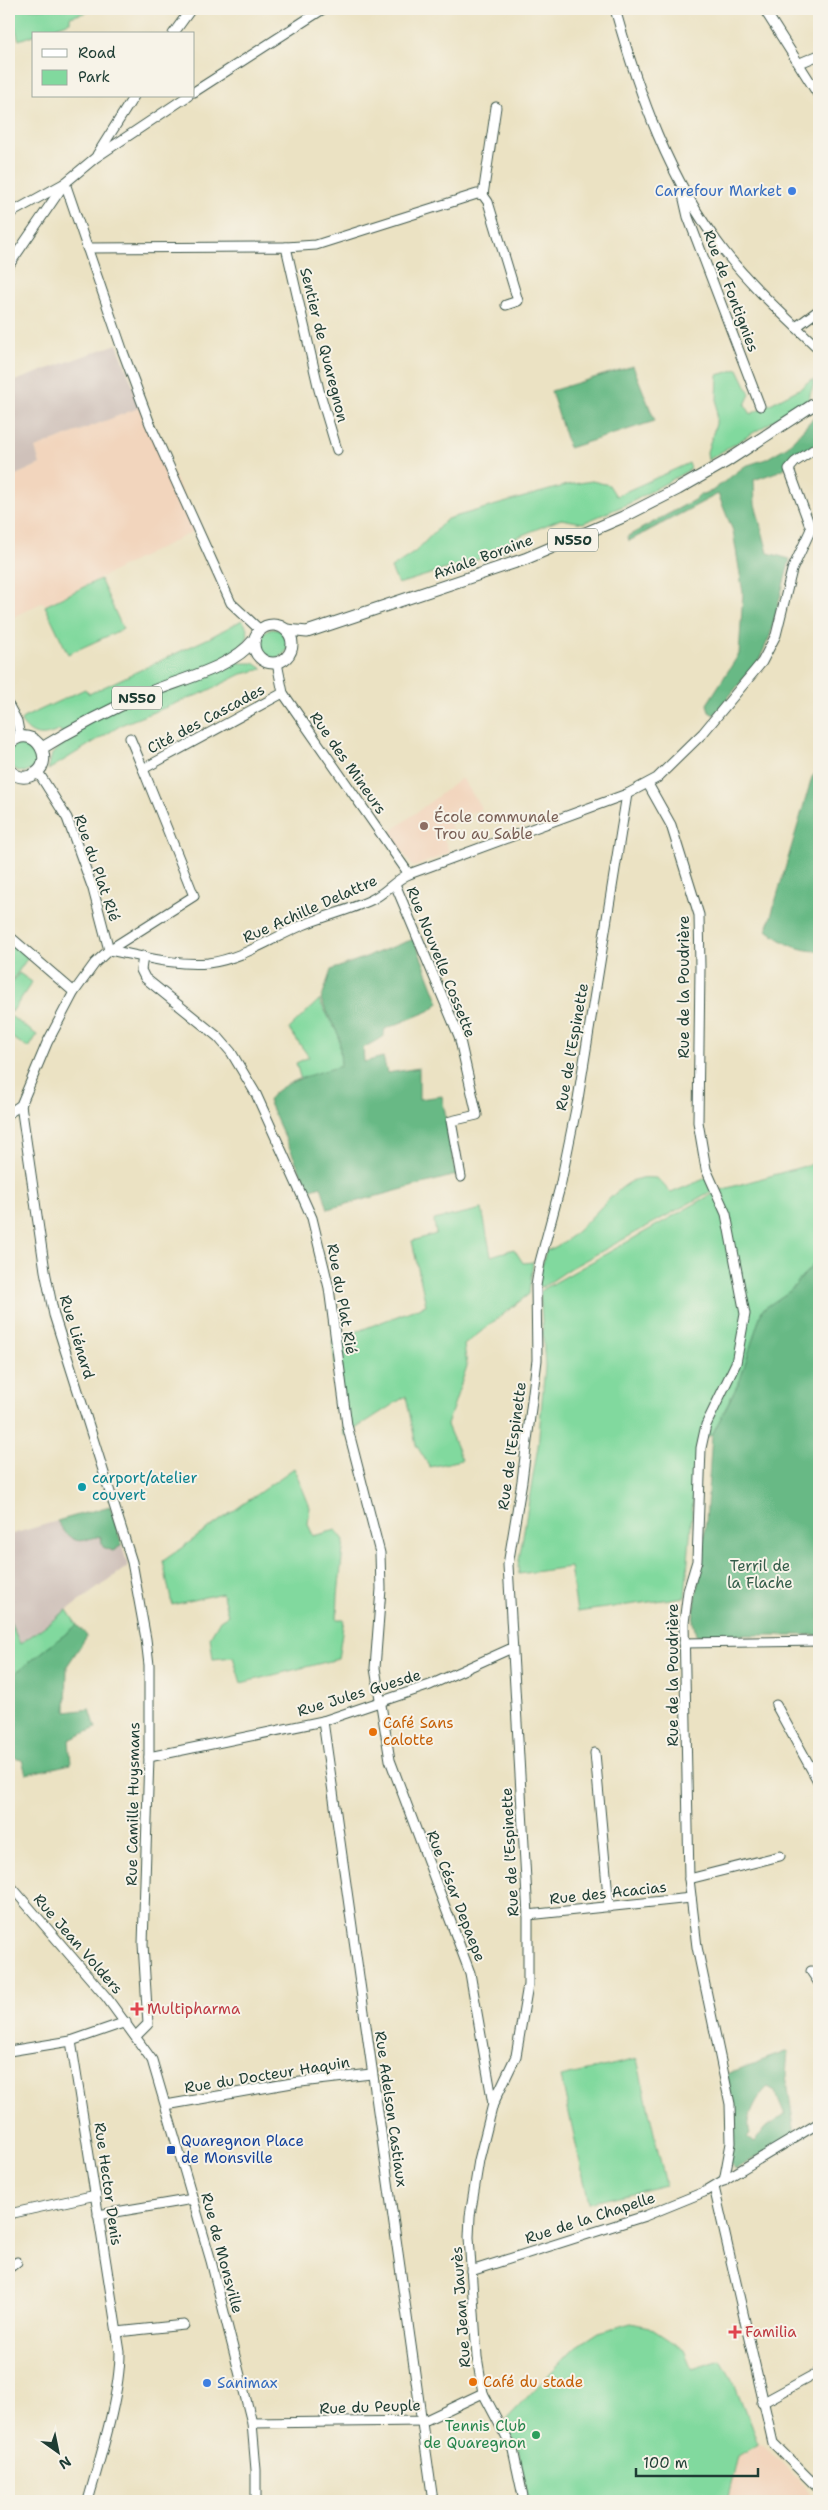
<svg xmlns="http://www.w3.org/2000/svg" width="828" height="2510" font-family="'Shantell Sans',sans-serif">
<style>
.built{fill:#f2d5bd}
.industrial{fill:#cfc1ba}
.green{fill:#81d99e;stroke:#508b69}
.forest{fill:#68b985;stroke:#447b5c;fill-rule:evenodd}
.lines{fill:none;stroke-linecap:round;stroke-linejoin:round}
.minor-casing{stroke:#3e5649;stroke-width:11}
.major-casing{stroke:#3e5649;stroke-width:13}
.minor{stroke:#fff;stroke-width:9}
.major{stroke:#fff;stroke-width:11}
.shop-dot{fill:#3f7fe0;stroke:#f7f3e8;stroke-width:2}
.education-dot{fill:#8d6e63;stroke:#f7f3e8;stroke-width:2}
.culture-dot{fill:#0f9aa8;stroke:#f7f3e8;stroke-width:2}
.food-dot{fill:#e8710a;stroke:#f7f3e8;stroke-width:2}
.health-dot{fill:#e0444e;stroke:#f7f3e8;stroke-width:2}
.transit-dot{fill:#1a4fb4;stroke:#f7f3e8;stroke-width:2}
.leisure-dot{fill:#2e9e5b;stroke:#f7f3e8;stroke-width:2}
.labels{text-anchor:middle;stroke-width:4;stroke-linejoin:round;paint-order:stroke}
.shield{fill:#f7f3e8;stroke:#60746a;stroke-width:1}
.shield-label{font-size:14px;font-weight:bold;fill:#1f3d34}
.shop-label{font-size:15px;fill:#366cbe;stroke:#f7f3e8;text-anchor:end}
.street-label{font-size:15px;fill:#1f3d34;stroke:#f7f3e8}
.education-label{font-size:15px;fill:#785e54;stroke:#f7f3e8;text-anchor:start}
.culture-label{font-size:15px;fill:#0d838f;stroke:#f7f3e8;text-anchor:start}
.park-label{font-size:15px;fill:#335c49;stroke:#f7f3e8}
.food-label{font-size:15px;fill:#c56008;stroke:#f7f3e8;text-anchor:start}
.health-label{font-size:15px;fill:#be3a42;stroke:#f7f3e8;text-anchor:start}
.transit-label{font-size:15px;fill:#164399;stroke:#f7f3e8;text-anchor:start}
.leisure-label{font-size:15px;fill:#27864d;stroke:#f7f3e8;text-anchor:end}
</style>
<rect width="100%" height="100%" fill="#f7f3e8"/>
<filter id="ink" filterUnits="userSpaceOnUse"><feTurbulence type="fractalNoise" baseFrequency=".02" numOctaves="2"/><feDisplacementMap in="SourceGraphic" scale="10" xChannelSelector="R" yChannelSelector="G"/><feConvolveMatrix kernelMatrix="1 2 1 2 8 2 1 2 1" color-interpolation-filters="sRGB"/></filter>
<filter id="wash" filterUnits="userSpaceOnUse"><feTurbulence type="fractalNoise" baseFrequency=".0096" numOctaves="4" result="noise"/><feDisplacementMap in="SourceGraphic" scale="20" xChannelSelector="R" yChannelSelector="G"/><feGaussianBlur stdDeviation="1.12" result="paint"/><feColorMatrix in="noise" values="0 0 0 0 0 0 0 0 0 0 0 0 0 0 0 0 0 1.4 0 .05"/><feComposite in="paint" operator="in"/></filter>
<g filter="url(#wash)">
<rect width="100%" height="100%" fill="#ebe2c3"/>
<!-- built -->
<g class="built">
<polygon points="143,406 198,529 46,605 43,602 9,619 9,478 40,464 35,448"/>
<polygon points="462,778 482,809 449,820 454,835 444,839 450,853 413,867 389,833"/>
<polygon points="758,2444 763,2445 819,2501 727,2501 738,2456"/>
</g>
<!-- industrial -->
<g class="industrial">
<polygon points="117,344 141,407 35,448 40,464 9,478 9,383"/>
<polygon points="110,1506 128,1566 20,1644 9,1619 9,1535"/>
</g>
<!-- green -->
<g class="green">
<polygon points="9,9 98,9 70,17 70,22 19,40"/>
<polygon points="738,369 750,394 745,405 751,414 801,388 809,381 815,380 808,400 708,460 707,452 716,424 718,375"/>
<polygon points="689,463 691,469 630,503 583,523 561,519 515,538 508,550 398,584 391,568 415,552 447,519 567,485 592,481 609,485 616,496"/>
<polygon points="100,579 123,629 68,654 45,606"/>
<path d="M242 620C253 634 247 642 235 651L239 663H254L263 669 242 674 205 692 123 724 48 770 52 754 66 741 60 730C43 738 32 738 21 722L23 718 85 689 89 694 209 638Z"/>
<circle cx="273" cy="644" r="15"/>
<circle cx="24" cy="757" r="15"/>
<polygon points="9,939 29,956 9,985"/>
<polygon points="19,973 32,982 12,1012 9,1010 9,987"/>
<polygon points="319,1000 339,1036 341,1066 301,1080 296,1063 309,1057 289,1029"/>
<polygon points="9,1015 37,1035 29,1048 9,1036"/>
<polygon points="819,1162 819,1258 790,1291 762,1310 740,1381 712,1435 698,1440 685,1597 577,1612 570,1567 519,1574 518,1566 538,1446 545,1366 540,1291 707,1197 724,1189"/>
<path d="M709 1177 716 1192 708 1193 571 1268 543 1287 536 1286 546 1251C583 1239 611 1184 641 1178 646 1177 652 1178 657 1178L671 1193Z"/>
<polygon points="482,1209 491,1256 514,1249 523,1263 533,1262 529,1294 464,1345 467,1366 447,1425 462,1460 430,1467 416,1445 406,1396 344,1436 332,1341 426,1305 412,1241 436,1234 434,1220"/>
<polygon points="294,1468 310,1507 308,1524 313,1536 336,1530 344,1540 338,1595 337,1619 344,1619 338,1659 241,1683 233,1657 213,1659 210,1637 220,1620 228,1615 222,1593 172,1605 163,1561"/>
<polygon points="67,1610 77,1625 9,1678 9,1619 20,1644"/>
<polygon points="637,2059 666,2185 589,2203 561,2077"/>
<polygon points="631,2323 649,2327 684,2350 692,2369 721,2360 735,2385 758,2444 738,2456 727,2501 528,2501 518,2448 503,2423 573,2349 599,2332"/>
</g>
<!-- forest -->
<g class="forest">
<polygon points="633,366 655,421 569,448 551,391"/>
<polygon points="815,416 819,423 818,442 782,470 754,480 755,504 768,553 790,559 770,636 759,660 714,715 709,712 707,704 739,654 743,593 733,531 718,494 629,541 628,536 694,500 699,495 712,491 745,466 766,459 788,446"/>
<path d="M819 769V951C798 951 783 943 767 930L812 777Z"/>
<path d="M414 939 439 1003 429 1011 385 1029 383 1037 363 1048 364 1062 383 1057 387 1073 419 1068V1099L442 1096 456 1175 328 1209 321 1186 309 1190 268 1101C277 1082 321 1072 341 1066L339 1036 321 1000 331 970Z"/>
<polygon points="819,1258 819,1635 696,1635 693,1621 706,1520 712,1435 740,1380 762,1310 790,1291"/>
<path d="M110 1506 122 1545 113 1551 103 1547 101 1538C95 1536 92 1538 86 1540 71 1544 64 1531 57 1521Z"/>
<polygon points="77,1625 87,1636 67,1666 66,1712 90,1709 96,1728 69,1740 71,1764 26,1774 22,1760 14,1758 9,1751 9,1678"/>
<path d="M788 2051 786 2075 795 2134 735 2170 730 2164 726 2074ZM768 2087 775 2091 785 2115 764 2129 754 2143 747 2138 750 2133C745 2119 757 2096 768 2087Z"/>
</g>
</g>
<g filter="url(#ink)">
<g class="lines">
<defs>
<g id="minor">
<path d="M615 9C639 94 669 180 724 251 752 287 787 318 819 349"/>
<polyline points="764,9 819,96"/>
<polyline points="173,34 191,9"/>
<polyline points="800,63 819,55"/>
<polyline points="194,92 323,9"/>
<polyline points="97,155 134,96"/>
<polyline points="65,183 123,352 150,424 231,603 260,630"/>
<polyline points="483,195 496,107"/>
<polyline points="683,195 688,217 760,406"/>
<polyline points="9,214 65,183 95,158 188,96"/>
<polyline points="286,247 316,245 477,194 483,195 488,202 518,301 506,305"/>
<polyline points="87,248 286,247 319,390 337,450"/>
<polyline points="9,265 65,183"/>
<polyline points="796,327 819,310"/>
<polyline points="811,529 789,469 795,462 819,446"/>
<polyline points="277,663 283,693 409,874"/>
<polyline points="9,706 17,721 20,737"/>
<polyline points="130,738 143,769"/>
<polyline points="38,772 67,818 93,889 109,950"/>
<polyline points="648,784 671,825 699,915 700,967 698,1122 706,1169 726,1214 745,1314 736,1363 706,1425 701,1448 697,1561 688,1591 684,1623 689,1879 697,1947 730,2104 731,2143 724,2181"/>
<polyline points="395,884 459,1036 477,1115 451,1121 461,1177"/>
<polyline points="9,936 74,992"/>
<path d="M109 950C141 956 175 966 208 963 242 959 272 938 303 925 325 916 350 910 371 900 386 893 395 880 409 874L627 794 657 778 703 733 762 662 776 635 792 570 811 529 819 524"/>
<polyline points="143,956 141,970 145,978 218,1037 231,1052 256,1094 312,1218 329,1288 347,1425 380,1553 381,1589 375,1668 390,1760 470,1973 493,2104"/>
<polyline points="21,1105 45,1271 54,1315 132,1562 146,1639 149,1665 149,1757 143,1944 148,2024 136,2036"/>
<polyline points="9,1113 21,1105 47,1043 74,992 95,963 109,950 194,896 143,769 283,693"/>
<polyline points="684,1643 819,1641"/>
<polyline points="776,1705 819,1783"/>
<polyline points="323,1721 433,2501"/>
<polyline points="595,1753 609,1907"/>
<polyline points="149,1757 323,1721 430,1685 512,1648"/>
<polyline points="689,1879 780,1856"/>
<polyline points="9,1884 107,1998 152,2060 211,2261 252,2423 256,2470 256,2501"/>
<polyline points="528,1915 691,1898"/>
<polyline points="811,1971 819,1983"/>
<path d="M71 2041 120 2352C120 2396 100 2458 88 2501"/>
<polyline points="9,2051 71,2041 126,2022"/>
<polyline points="166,2105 292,2083 371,2074"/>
<polyline points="714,2187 773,2443 819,2489"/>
<polyline points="9,2214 96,2195"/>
<polyline points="98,2215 193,2199"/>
<polyline points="9,2268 17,2262"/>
<polyline points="471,2271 645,2216 704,2192 819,2123"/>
<polyline points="117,2332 184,2325"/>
<polyline points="762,2403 819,2372"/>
<polyline points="252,2423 424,2421 483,2393"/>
<polyline points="524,2501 513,2450 483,2393 477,2357 469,2237 470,2216 479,2160 493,2104 516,2056 528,1985 528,1915 508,1565 522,1481 537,1360 536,1286 540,1262 560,1187 578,1099 627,794"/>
</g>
<g id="major">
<circle cx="273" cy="644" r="19"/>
<polyline points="287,630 307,632 525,559 623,517 678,489 727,461 819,401"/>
<path d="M9 744C35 719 60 766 30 776 22 779 15 776 9 770"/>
<path d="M42 748C76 727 111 709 148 693 181 679 232 668 254 640"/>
</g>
</defs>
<!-- minor casing -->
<use href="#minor" class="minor-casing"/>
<!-- major casing -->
<use href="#major" class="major-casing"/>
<!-- minor -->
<use href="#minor" class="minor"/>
<!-- major -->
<use href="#major" class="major"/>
</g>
</g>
<!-- markers -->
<g class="shop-dot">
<circle cx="792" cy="191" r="5"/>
<circle cx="207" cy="2383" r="5"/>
</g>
<circle class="education-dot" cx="424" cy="826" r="5"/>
<circle class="culture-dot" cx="82" cy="1487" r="5"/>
<g class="food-dot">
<circle cx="373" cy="1732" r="5"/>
<circle cx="473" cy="2382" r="5"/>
</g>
<g class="health-dot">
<path d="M134.5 2001.5h5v5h5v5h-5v5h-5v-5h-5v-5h5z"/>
<path d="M732.5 2324.5h5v5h5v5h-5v5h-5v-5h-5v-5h5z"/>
</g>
<rect class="transit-dot" x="166" y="2145" width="10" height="10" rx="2.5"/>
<circle class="leisure-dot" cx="536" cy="2435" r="5"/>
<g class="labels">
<!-- shield labels -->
<g class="shield">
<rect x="548" y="528.5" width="50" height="23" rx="4"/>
<rect x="112" y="686.5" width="50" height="23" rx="4"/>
</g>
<g class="shield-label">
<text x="573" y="545">N550</text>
<text x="137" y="703">N550</text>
</g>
<!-- shop labels -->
<g class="shop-label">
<text x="782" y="196">Carrefour Market</text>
<text x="217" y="2388" text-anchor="start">Sanimax</text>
</g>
<!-- street labels -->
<g class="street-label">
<text transform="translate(731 291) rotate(69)" y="5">Rue de Fontignies</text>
<text transform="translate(324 345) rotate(76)" y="5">Sentier de Quaregnon</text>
<text transform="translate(483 557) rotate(-20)" y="5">Axiale Boraine</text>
<text transform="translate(206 719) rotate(-28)" y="5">Cité des Cascades</text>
<text transform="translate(348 763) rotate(55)" y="5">Rue des Mineurs</text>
<text transform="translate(97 868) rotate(71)" y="5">Rue du Plat Rié</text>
<text transform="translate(310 909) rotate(-24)" y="5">Rue Achille Delattre</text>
<text transform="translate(441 962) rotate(68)" y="5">Rue Nouvelle Cossette</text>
<text transform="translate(684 987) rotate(-90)" y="5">Rue de la Poudrière</text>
<text transform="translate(572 1047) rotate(-80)" y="5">Rue de l'Espinette</text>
<text transform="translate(342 1299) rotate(80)" y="5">Rue du Plat Rié</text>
<text transform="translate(77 1337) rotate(73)" y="5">Rue Liénard</text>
<text transform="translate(512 1446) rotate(-82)" y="5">Rue de l'Espinette</text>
<text transform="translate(673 1675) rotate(-90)" y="5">Rue de la Poudrière</text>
<text transform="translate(359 1693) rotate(-17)" y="5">Rue Jules Guesde</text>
<text transform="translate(133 1804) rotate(-89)" y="5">Rue Camille Huysmans</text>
<text transform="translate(510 1852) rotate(-93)" y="5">Rue de l'Espinette</text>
<text transform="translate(608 1893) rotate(-6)" y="5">Rue des Acacias</text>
<text transform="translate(456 1896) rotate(69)" y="5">Rue César Depaepe</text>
<text transform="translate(78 1944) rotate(49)" y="5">Rue Jean Volders</text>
<text transform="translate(267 2075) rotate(-9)" y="5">Rue du Docteur Haquin</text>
<text transform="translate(391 2109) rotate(82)" y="5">Rue Adelson Castiaux</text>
<text transform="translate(108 2184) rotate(82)" y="5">Rue Hector Denis</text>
<text transform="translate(590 2218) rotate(-18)" y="5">Rue de la Chapelle</text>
<text transform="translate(222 2253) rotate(75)" y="5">Rue de Monsville</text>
<text transform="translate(461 2307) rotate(-94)" y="5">Rue Jean Jaurès</text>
<text transform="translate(370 2407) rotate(-2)" y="5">Rue du Peuple</text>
</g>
<!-- education labels -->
<g class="education-label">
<text x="434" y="822">École communale<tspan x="434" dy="17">Trou au Sable</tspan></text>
</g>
<!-- culture labels -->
<g class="culture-label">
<text x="92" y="1483">carport/atelier<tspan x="92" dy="17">couvert</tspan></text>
</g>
<!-- park labels -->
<g class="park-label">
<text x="760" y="1571">Terril de<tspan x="760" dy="17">la Flache</tspan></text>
</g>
<!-- food labels -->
<g class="food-label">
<text x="383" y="1728">Café Sans<tspan x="383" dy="17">calotte</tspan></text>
<text x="483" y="2387">Café du stade</text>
</g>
<!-- health labels -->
<g class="health-label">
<text x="147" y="2014">Multipharma</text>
<text x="745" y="2337">Familia</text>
</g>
<!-- transit labels -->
<g class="transit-label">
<text x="181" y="2146">Quaregnon Place<tspan x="181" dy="17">de Monsville</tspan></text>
</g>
<!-- leisure labels -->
<g class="leisure-label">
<text x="526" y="2431">Tennis Club<tspan x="526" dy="17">de Quaregnon</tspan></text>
</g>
</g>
<!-- margin -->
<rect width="828" height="2510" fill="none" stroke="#f7f3e8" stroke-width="30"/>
<!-- legend -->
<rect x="32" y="32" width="162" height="65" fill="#f7f3e8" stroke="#a1aaa0"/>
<rect x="42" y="49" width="25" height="8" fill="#ffffff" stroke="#a1aaa0"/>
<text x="78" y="58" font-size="15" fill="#1f3d34">Road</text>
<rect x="42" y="70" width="25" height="15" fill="#81d99e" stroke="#a1aaa0"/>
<text x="78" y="82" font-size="15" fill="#1f3d34">Park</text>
<!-- north arrow -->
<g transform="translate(58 2452) rotate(147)" stroke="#f7f3e8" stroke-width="4" paint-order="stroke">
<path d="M0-4L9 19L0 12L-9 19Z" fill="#1f3d34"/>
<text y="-8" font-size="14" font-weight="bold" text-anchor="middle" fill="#1f3d34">N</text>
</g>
<!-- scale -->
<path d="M636 2468v8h122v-8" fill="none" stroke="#1f3d34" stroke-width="2.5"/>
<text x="643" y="2468" font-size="15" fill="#1f3d34" stroke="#f7f3e8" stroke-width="4" paint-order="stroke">100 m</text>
</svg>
